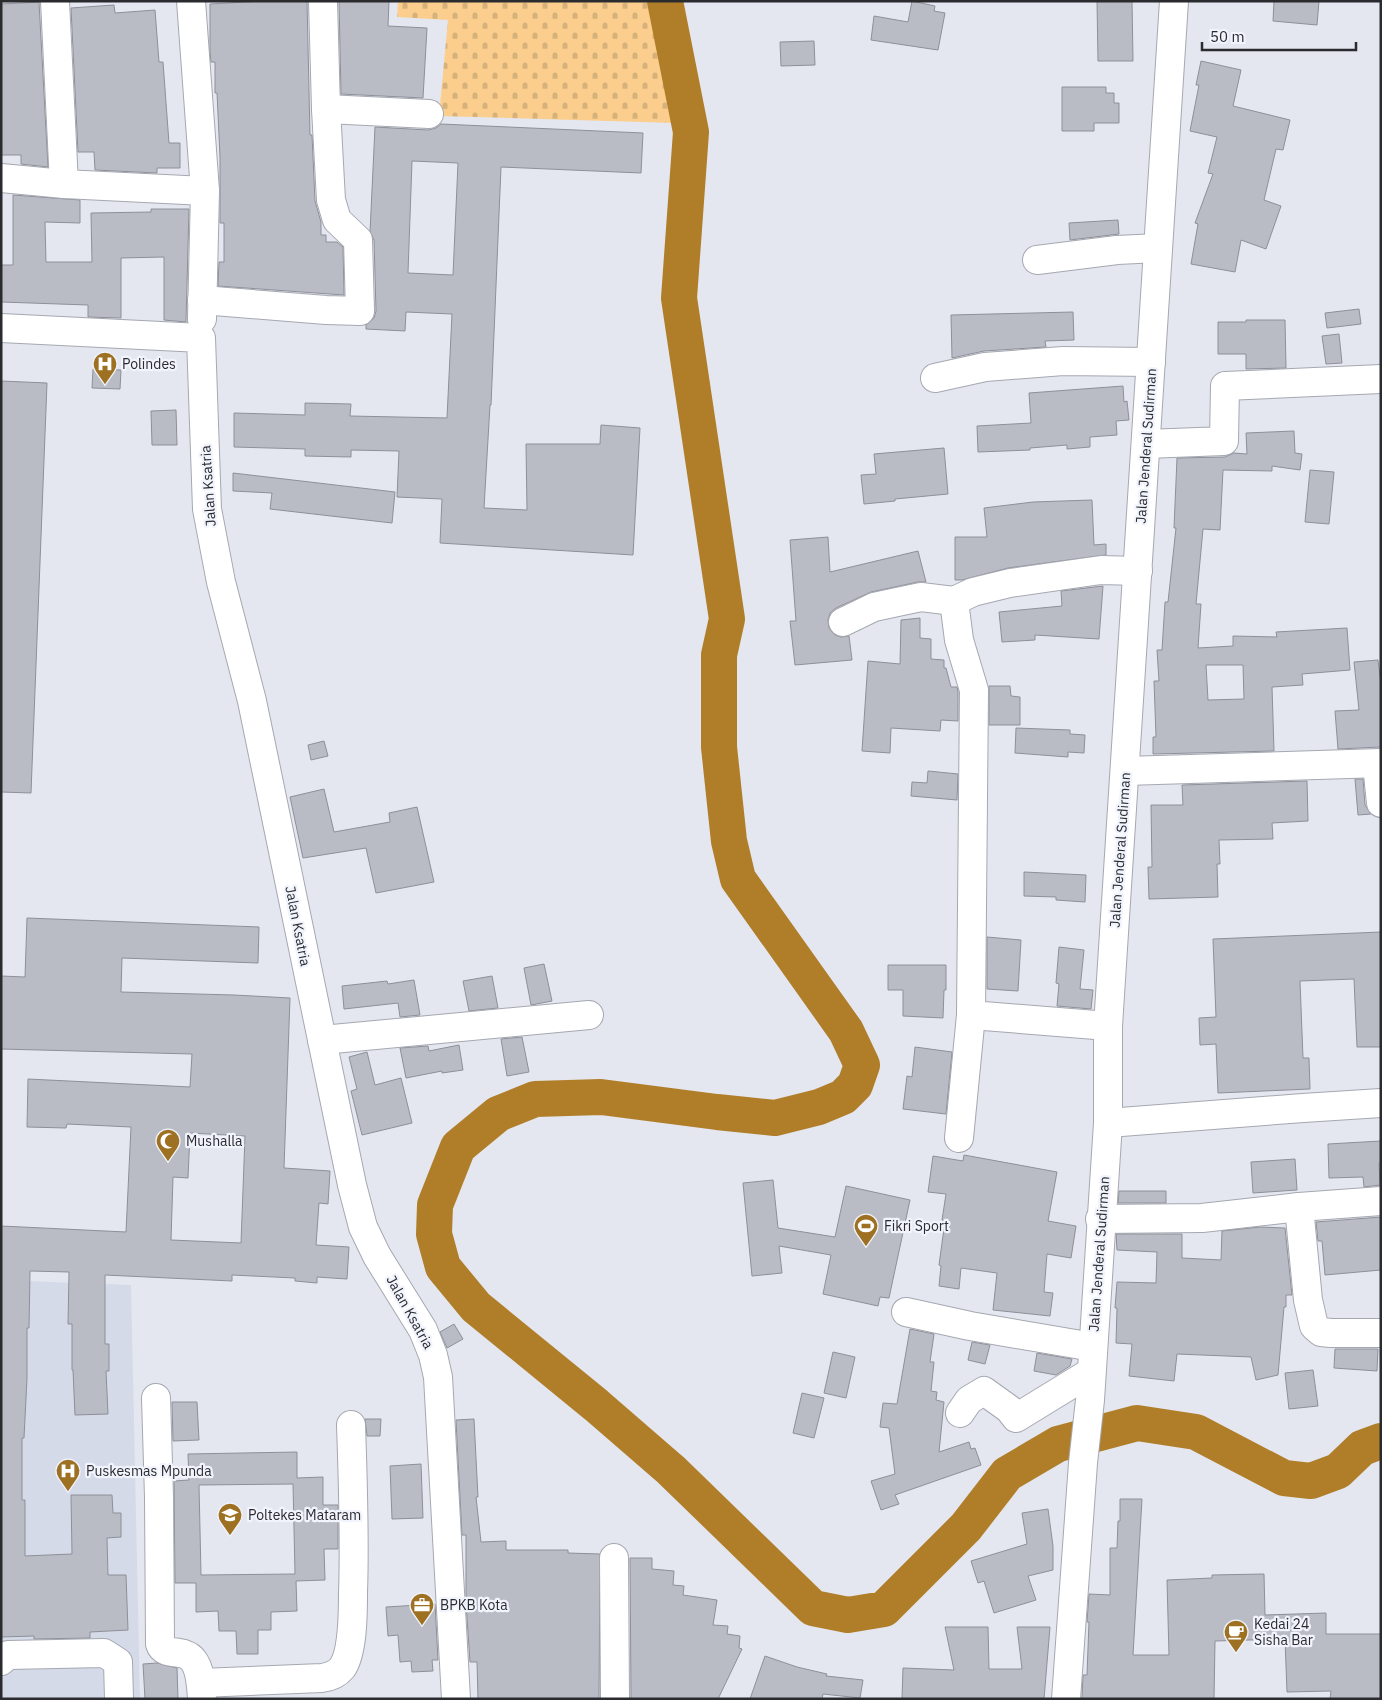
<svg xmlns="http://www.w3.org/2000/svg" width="1382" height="1700" font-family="'IBM Plex Sans',sans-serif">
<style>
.built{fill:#d5dae9}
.cemetery{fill:url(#cemetery-stones)}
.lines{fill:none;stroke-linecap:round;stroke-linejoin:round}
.river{stroke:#b07e29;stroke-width:36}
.building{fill:#b9bcc5;stroke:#8d9098;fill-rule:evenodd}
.minor-casing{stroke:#a5a8b1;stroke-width:30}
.minor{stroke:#fff;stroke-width:28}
.labels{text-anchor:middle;stroke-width:4.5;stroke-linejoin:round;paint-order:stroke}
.poi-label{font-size:14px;fill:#2a2b2e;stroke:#f1f4fd;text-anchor:start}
.street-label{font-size:14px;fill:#2a2b2e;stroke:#f1f4fd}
</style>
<defs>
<pattern id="cemetery-stones" width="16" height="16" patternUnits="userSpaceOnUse" patternTransform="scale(1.25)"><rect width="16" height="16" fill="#fbce8d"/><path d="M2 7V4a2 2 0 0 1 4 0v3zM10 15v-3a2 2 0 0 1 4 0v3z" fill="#d7b17a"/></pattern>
</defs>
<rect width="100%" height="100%" fill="#e4e7f0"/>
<!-- built -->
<polygon class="built" points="1,1280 131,1285 140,1699 1,1699"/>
<!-- cemetery -->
<polygon class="cemetery" points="398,1 655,1 669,75 675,123 439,116 448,20 397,17"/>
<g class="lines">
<!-- river -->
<polyline class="river" points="665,1 691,132 679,298 727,619 719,655 719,747 729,841 738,879 846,1031 862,1065 855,1085 843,1097 819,1107 775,1118 717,1112 601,1097 535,1099 498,1114 458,1147 435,1205 434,1234 443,1267 476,1307 596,1405 671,1470 813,1608 848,1615 884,1609 966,1527 1007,1474 1058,1444 1137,1423 1196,1432 1284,1478 1311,1481 1338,1471 1362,1448 1381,1441"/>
</g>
<!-- building -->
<g class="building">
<polygon points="263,1 307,1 310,135 312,135 315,201 321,222 321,235 326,235 326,242 337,242 343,247 344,295 218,286 219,262 224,262 224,223 220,223 220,157 217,93 215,93 215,62 211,62 210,51 210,4"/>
<polygon points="339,1 389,1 388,26 427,28 423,98 341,94"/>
<polygon points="912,1 935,6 934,11 945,13 938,50 871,40 874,16 908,22"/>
<polygon points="1097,1 1132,1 1133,61 1098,61"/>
<polygon points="1274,1 1319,1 1317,25 1273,21"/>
<polygon points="39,2 48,167 21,164 21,155 1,155 1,4"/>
<polygon points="114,5 115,13 155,10 159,62 163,62 169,143 180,143 180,168 157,168 157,173 95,170 94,152 78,152 71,8"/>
<polygon points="814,41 815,65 781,66 780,42"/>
<polygon points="1201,61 1241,70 1233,106 1290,120 1283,150 1276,149 1264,200 1281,206 1266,249 1241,240 1235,272 1191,264 1198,224 1195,223 1213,174 1208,173 1217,137 1190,131 1199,85 1196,85"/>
<polygon points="1062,87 1106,87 1106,93 1114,93 1114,103 1119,103 1119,123 1094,123 1094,131 1062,131"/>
<path d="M441 124 643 133 641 173 501 167 491 405H490L484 508 527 510 526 444H600L601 425 640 428 633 555 440 543 442 499 397 497 399 451 351 450V457L305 456V449L234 447V413L305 415V403L351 404 350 416 447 418 452 314 406 312 405 331 366 329V325L374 318 376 311 374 240 370 232 375 127 428 130 436 128ZM412 161 458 163 453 275 408 273Z"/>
<polygon points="13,195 80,200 80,223 45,222 46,262 92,262 91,213 151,212 151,209 189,209 186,322 164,320 164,257 121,258 121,318 88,317 88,305 1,302 1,265 13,265"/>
<polygon points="1118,220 1119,234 1070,240 1069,223"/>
<polygon points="1359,309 1361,324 1327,328 1325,313"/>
<polygon points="1073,312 1074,340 1045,341 1046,347 984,351 952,358 951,315"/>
<polygon points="1246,320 1285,320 1286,368 1246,369 1246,354 1218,354 1218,322 1246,322"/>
<polygon points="1339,334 1342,363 1326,364 1322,336"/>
<polygon points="93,369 121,370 120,389 92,388"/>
<polygon points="1,381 47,383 31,793 1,792"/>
<polygon points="1123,386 1124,402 1127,401 1129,420 1116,421 1117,435 1090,437 1090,447 1067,449 1067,445 1030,448 1030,450 978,452 977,426 1031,423 1029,393"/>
<polygon points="176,410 177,445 152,445 151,411"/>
<path d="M1294 431 1295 453 1302 454 1300 470 1272 466V471L1223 470 1220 530 1203 529 1196 604H1201L1198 648 1233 646V636L1277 637 1276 632 1347 628 1350 670 1302 674 1303 685 1272 687 1274 751 1153 754V737H1156L1154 681H1159L1157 650H1162L1165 602H1168L1176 528H1174L1177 458 1225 457 1234 453 1247 454 1246 433ZM1206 665H1243L1244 699 1208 700Z"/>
<polygon points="944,448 948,494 895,499 895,501 864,504 861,475 876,474 874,454"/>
<polygon points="1310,470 1334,472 1329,524 1305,522"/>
<polygon points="233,473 395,492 392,523 270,509 272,493 233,491"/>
<polygon points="1092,500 1094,545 1106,544 1106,555 1008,568 962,580 955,580 955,537 987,537 984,508 1033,502"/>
<polygon points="828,537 830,572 918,551 926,582 918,582 871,592 836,608 830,613 828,620 829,628 835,635 841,637 849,636 852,660 795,665 790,621 796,621 790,540"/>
<polygon points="1103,586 1099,639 1035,635 1035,640 1002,642 999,612 1062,606 1061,591"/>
<polygon points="920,618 920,638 931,639 931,659 944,660 944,668 946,668 951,687 957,687 958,692 958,721 941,720 940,731 891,728 890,753 862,751 868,661 900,664 901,620"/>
<polygon points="1378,660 1381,684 1381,747 1338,749 1335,711 1359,710 1354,662"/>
<polygon points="989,686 1010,686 1011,696 1020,697 1020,725 989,725"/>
<polygon points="1016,728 1070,730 1070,734 1085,735 1084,753 1068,752 1068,757 1015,753"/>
<polygon points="324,741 328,756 311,760 308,745"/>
<polygon points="928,771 958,774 957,800 911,796 912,782 927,783"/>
<polygon points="1355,779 1363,779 1365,805 1371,814 1358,815"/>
<polygon points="1307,781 1308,821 1272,823 1273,839 1219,840 1220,864 1217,864 1218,897 1149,899 1148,867 1152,867 1151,805 1183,805 1182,785"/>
<polygon points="324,789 334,832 390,822 389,813 417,807 434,882 376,893 366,848 303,858 290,797"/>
<polygon points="1024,872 1086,875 1085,902 1056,900 1056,897 1024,896"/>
<path d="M27 918 259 927 258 963 122 958 121 992 234 995 290 998 284 1168 330 1171 328 1204 319 1203 316 1245 349 1247 347 1279 317 1277V1283L295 1281V1278L232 1275V1281L105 1275V1344H109V1371H106L108 1414 75 1415 73 1370H72V1324H68L69 1272 30 1271 29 1328H27V1378L24 1438H22V1500H25V1556L72 1554 71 1495H112L113 1513H121V1537L107 1538 108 1575H126L128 1630 90 1632V1638L34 1639V1636L1 1637V1226L126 1232 131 1127 67 1124 66 1128 27 1127 28 1079 190 1087 192 1054 1 1049V976L25 977ZM190 1133 245 1136 241 1243 171 1240 173 1177 188 1178Z"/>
<polygon points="1381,932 1381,1047 1357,1047 1354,979 1300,981 1303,1058 1309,1058 1310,1089 1218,1093 1216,1044 1200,1045 1199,1018 1216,1017 1213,939"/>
<polygon points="987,937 1021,940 1018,991 987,989"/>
<polygon points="1059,947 1084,950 1080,989 1093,990 1091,1009 1057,1006 1059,984 1056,983"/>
<polygon points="544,964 552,1001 531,1005 524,968"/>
<polygon points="888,965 946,965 946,990 944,990 943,1018 903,1016 903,990 888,990"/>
<polygon points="492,976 498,1008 469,1011 463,981"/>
<polygon points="414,980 420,1015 400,1017 398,1003 344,1009 342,986 387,981 388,984"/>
<polygon points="522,1037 529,1072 507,1076 501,1039"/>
<polygon points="459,1045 463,1070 442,1073 442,1071 406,1078 400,1048 428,1046 429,1051"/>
<polygon points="915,1047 952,1052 946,1114 903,1109 907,1076 912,1077"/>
<polygon points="367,1052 375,1085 401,1078 412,1123 362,1135 351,1091 357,1089 349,1057"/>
<polygon points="1381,1141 1381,1163 1379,1163 1380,1185 1364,1187 1363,1177 1329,1178 1328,1144"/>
<polygon points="964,1155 1057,1172 1048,1221 1076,1226 1071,1258 1047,1254 1044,1292 1053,1293 1050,1316 993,1310 997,1273 961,1268 959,1289 939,1286 941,1266 939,1265 945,1221 942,1220 946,1194 928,1192 933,1156 963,1161"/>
<polygon points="1295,1159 1297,1190 1253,1193 1251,1162"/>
<polygon points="773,1180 778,1228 835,1237 846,1186 910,1200 889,1298 880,1297 878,1306 823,1294 831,1255 779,1246 782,1273 752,1276 743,1183"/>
<polygon points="1119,1191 1166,1191 1166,1203 1118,1203"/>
<polygon points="1381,1217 1381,1270 1325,1275 1322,1241 1318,1241 1316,1222"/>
<polygon points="1260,1227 1285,1228 1292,1295 1286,1295 1286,1307 1284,1307 1278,1375 1256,1380 1251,1357 1177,1354 1174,1381 1129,1376 1132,1344 1116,1343 1117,1308 1115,1308 1117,1282 1156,1283 1157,1252 1117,1250 1116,1234 1182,1234 1182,1258 1221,1260 1222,1231"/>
<polygon points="454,1324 463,1339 447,1348 440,1332"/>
<polygon points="910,1329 934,1334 930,1362 934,1362 931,1391 937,1392 936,1400 944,1402 939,1452 969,1442 971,1449 975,1448 981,1465 895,1495 899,1504 881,1510 871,1481 895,1474 889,1428 880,1427 883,1403 897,1404"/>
<polygon points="972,1342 990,1345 985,1364 968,1360"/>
<polygon points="1335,1349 1378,1349 1377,1371 1334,1368"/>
<polygon points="833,1352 855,1357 846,1398 824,1393"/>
<polygon points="1037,1353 1072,1359 1070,1366 1056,1375 1034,1371"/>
<polygon points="1313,1370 1318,1406 1289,1409 1285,1373"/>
<polygon points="802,1393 824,1398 814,1438 793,1433"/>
<polygon points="172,1402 197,1402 199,1440 173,1441"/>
<polygon points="365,1419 381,1419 380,1436 367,1436"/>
<polygon points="474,1419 478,1497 476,1497 481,1542 506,1541 506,1550 568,1550 568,1553 600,1554 599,1699 478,1699 477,1662 470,1662 466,1603 466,1535 462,1535 456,1420"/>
<path d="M297 1452V1478L323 1477V1505H338V1549H324L325 1580 296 1581 297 1611 271 1612V1630H258V1654H237L236 1631H219L218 1611 196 1612V1583H175L174 1481 189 1480 188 1454ZM293 1484 295 1574 201 1575 199 1485Z"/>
<polygon points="421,1464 423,1518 392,1519 390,1466"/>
<polygon points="1120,1499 1142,1499 1133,1655 1169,1655 1167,1580 1212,1578 1212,1575 1264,1574 1265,1615 1326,1613 1326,1634 1381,1634 1381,1699 1330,1699 1331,1691 1287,1692 1285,1639 1215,1641 1214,1699 1082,1699 1083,1675 1087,1675 1089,1622 1087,1622 1089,1594 1110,1595 1110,1548 1117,1548 1118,1521 1120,1521"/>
<polygon points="1048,1509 1053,1546 1053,1570 1028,1576 1036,1600 994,1613 984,1581 978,1583 971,1561 1027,1544 1022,1513"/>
<polygon points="630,1558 652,1558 652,1569 674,1571 673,1585 684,1586 683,1595 717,1600 713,1625 728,1626 727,1634 740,1636 739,1648 742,1649 718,1699 631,1699"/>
<polygon points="435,1604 438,1660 432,1660 433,1671 412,1672 411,1661 400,1662 398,1635 388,1636 386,1607"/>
<polygon points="945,1627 988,1627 989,1669 1022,1669 1017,1627 1050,1627 1044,1699 902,1699 903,1668 954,1670"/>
<polygon points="765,1656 797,1667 827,1674 826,1676 863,1680 860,1698 823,1694 822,1699 750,1699"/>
<polygon points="157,1663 177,1668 178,1699 145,1699 143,1664"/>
</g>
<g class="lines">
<defs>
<g id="minor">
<polyline points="55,1 64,184"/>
<polyline points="191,1 205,191 202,319"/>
<polyline points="326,109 429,114"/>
<polyline points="1,178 64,184 205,191"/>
<polyline points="1037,260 1117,250 1158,248"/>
<polyline points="202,300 326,310 360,311 358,240 337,220 331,200 326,109 323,1"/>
<polyline points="1,328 201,338 207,509 221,582 252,701 352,1185 363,1227 377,1256 423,1330 433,1355 438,1377 456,1699"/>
<polyline points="935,378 985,367 1063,361 1151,362"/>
<polyline points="1146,444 1224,441 1225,386 1381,379"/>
<polyline points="954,601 959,640 974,690 971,1015 1108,1026"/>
<polyline points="843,622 874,607 902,601 921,597 954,601 973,592 1010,583 1101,570 1138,571"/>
<polyline points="1377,764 1381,803"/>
<polyline points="1125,771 1381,763"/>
<polyline points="322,1040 589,1015"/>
<polyline points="1108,1123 1303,1108 1381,1103"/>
<polyline points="959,1138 971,1015"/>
<polyline points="1299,1207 1308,1300 1314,1326 1321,1332 1331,1333 1381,1333"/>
<polyline points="1100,1219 1202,1218 1299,1207 1381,1201"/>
<polyline points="906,1312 970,1326 1093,1347"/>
<path d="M156 1398 159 1497 160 1644C164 1657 184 1648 193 1660 201 1670 201 1687 202 1699"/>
<polyline points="960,1413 969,1400 984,1391 1009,1409 1016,1418 1091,1372"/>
<polyline points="614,1558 615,1699"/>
<polyline points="1,1661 8,1655 104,1653 118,1662 119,1699"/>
<path d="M201 1683 322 1678C329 1677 337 1674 342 1668 353 1653 353 1612 353 1593 355 1537 353 1481 351 1425"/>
<polyline points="1066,1699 1083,1463 1090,1400 1108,1123 1108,1026 1174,1"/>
</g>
</defs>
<!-- minor casing -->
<use href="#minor" class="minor-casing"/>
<!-- minor -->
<use href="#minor" class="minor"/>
</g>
<!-- icons -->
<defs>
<symbol id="hospital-pin" viewBox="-11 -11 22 30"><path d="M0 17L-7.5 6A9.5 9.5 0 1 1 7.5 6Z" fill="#9e7122" stroke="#f1f4fd"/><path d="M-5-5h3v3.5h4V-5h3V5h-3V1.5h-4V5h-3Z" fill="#fff"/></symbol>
<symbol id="mosque-pin" viewBox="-11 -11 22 30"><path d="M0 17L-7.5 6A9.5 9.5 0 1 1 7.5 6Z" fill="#9e7122" stroke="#f1f4fd"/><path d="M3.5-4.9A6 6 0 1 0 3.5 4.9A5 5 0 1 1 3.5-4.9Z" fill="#fff"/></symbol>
<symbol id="stadium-pin" viewBox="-11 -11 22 30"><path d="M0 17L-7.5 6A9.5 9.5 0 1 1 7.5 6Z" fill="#9e7122" stroke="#f1f4fd"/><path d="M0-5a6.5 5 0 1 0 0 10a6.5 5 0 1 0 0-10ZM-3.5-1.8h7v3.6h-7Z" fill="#fff"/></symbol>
<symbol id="university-pin" viewBox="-11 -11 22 30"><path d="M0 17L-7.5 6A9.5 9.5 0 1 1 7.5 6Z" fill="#9e7122" stroke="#f1f4fd"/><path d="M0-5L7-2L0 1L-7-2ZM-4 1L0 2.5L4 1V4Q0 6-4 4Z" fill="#fff"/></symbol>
<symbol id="office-pin" viewBox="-11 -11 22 30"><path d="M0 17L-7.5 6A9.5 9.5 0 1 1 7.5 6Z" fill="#9e7122" stroke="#f1f4fd"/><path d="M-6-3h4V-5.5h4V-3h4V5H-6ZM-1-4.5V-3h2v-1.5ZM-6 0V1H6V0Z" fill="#fff"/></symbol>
<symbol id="cafe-pin" viewBox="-11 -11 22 30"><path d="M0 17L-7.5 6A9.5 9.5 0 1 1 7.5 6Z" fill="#9e7122" stroke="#f1f4fd"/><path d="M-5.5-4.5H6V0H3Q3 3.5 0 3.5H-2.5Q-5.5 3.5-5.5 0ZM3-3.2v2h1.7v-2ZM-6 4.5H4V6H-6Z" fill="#fff"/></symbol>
</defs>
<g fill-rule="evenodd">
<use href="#hospital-pin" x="91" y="350" width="28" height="38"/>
<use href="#mosque-pin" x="154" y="1127" width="28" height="38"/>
<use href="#stadium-pin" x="852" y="1212" width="28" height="38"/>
<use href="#hospital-pin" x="54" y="1457" width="28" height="38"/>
<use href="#university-pin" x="216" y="1501" width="28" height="38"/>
<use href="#office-pin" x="408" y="1591" width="28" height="38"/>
<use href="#cafe-pin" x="1222" y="1618" width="28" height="38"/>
</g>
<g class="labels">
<!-- poi labels -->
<g class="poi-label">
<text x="122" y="369">Polindes</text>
<text x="186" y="1146">Mushalla</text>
<text x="884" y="1231">Fikri Sport</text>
<text x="86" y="1476">Puskesmas Mpunda</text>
<text x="248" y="1520">Poltekes Mataram</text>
<text x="440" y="1610">BPKB Kota</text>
<text x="1254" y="1629">Kedai 24<tspan x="1254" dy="16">Sisha Bar</tspan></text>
</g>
<!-- street labels -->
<g class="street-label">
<text transform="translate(1146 446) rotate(-86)" y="5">Jalan Jenderal Sudirman</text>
<text transform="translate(208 486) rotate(-94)" y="5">Jalan Ksatria</text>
<text transform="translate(1120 850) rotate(-86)" y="5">Jalan Jenderal Sudirman</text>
<text transform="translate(298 926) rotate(79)" y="5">Jalan Ksatria</text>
<text transform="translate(1099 1254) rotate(-86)" y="5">Jalan Jenderal Sudirman</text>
<text transform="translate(410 1312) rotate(61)" y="5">Jalan Ksatria</text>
</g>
</g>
<!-- border -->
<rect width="1382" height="1700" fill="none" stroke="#2a2b2e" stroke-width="5"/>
<!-- scale -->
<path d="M1202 42v8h154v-8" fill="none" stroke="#2a2b2e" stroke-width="2.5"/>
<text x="1210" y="42" font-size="15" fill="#2a2b2e" stroke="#f1f4fd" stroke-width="4" paint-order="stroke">50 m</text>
</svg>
